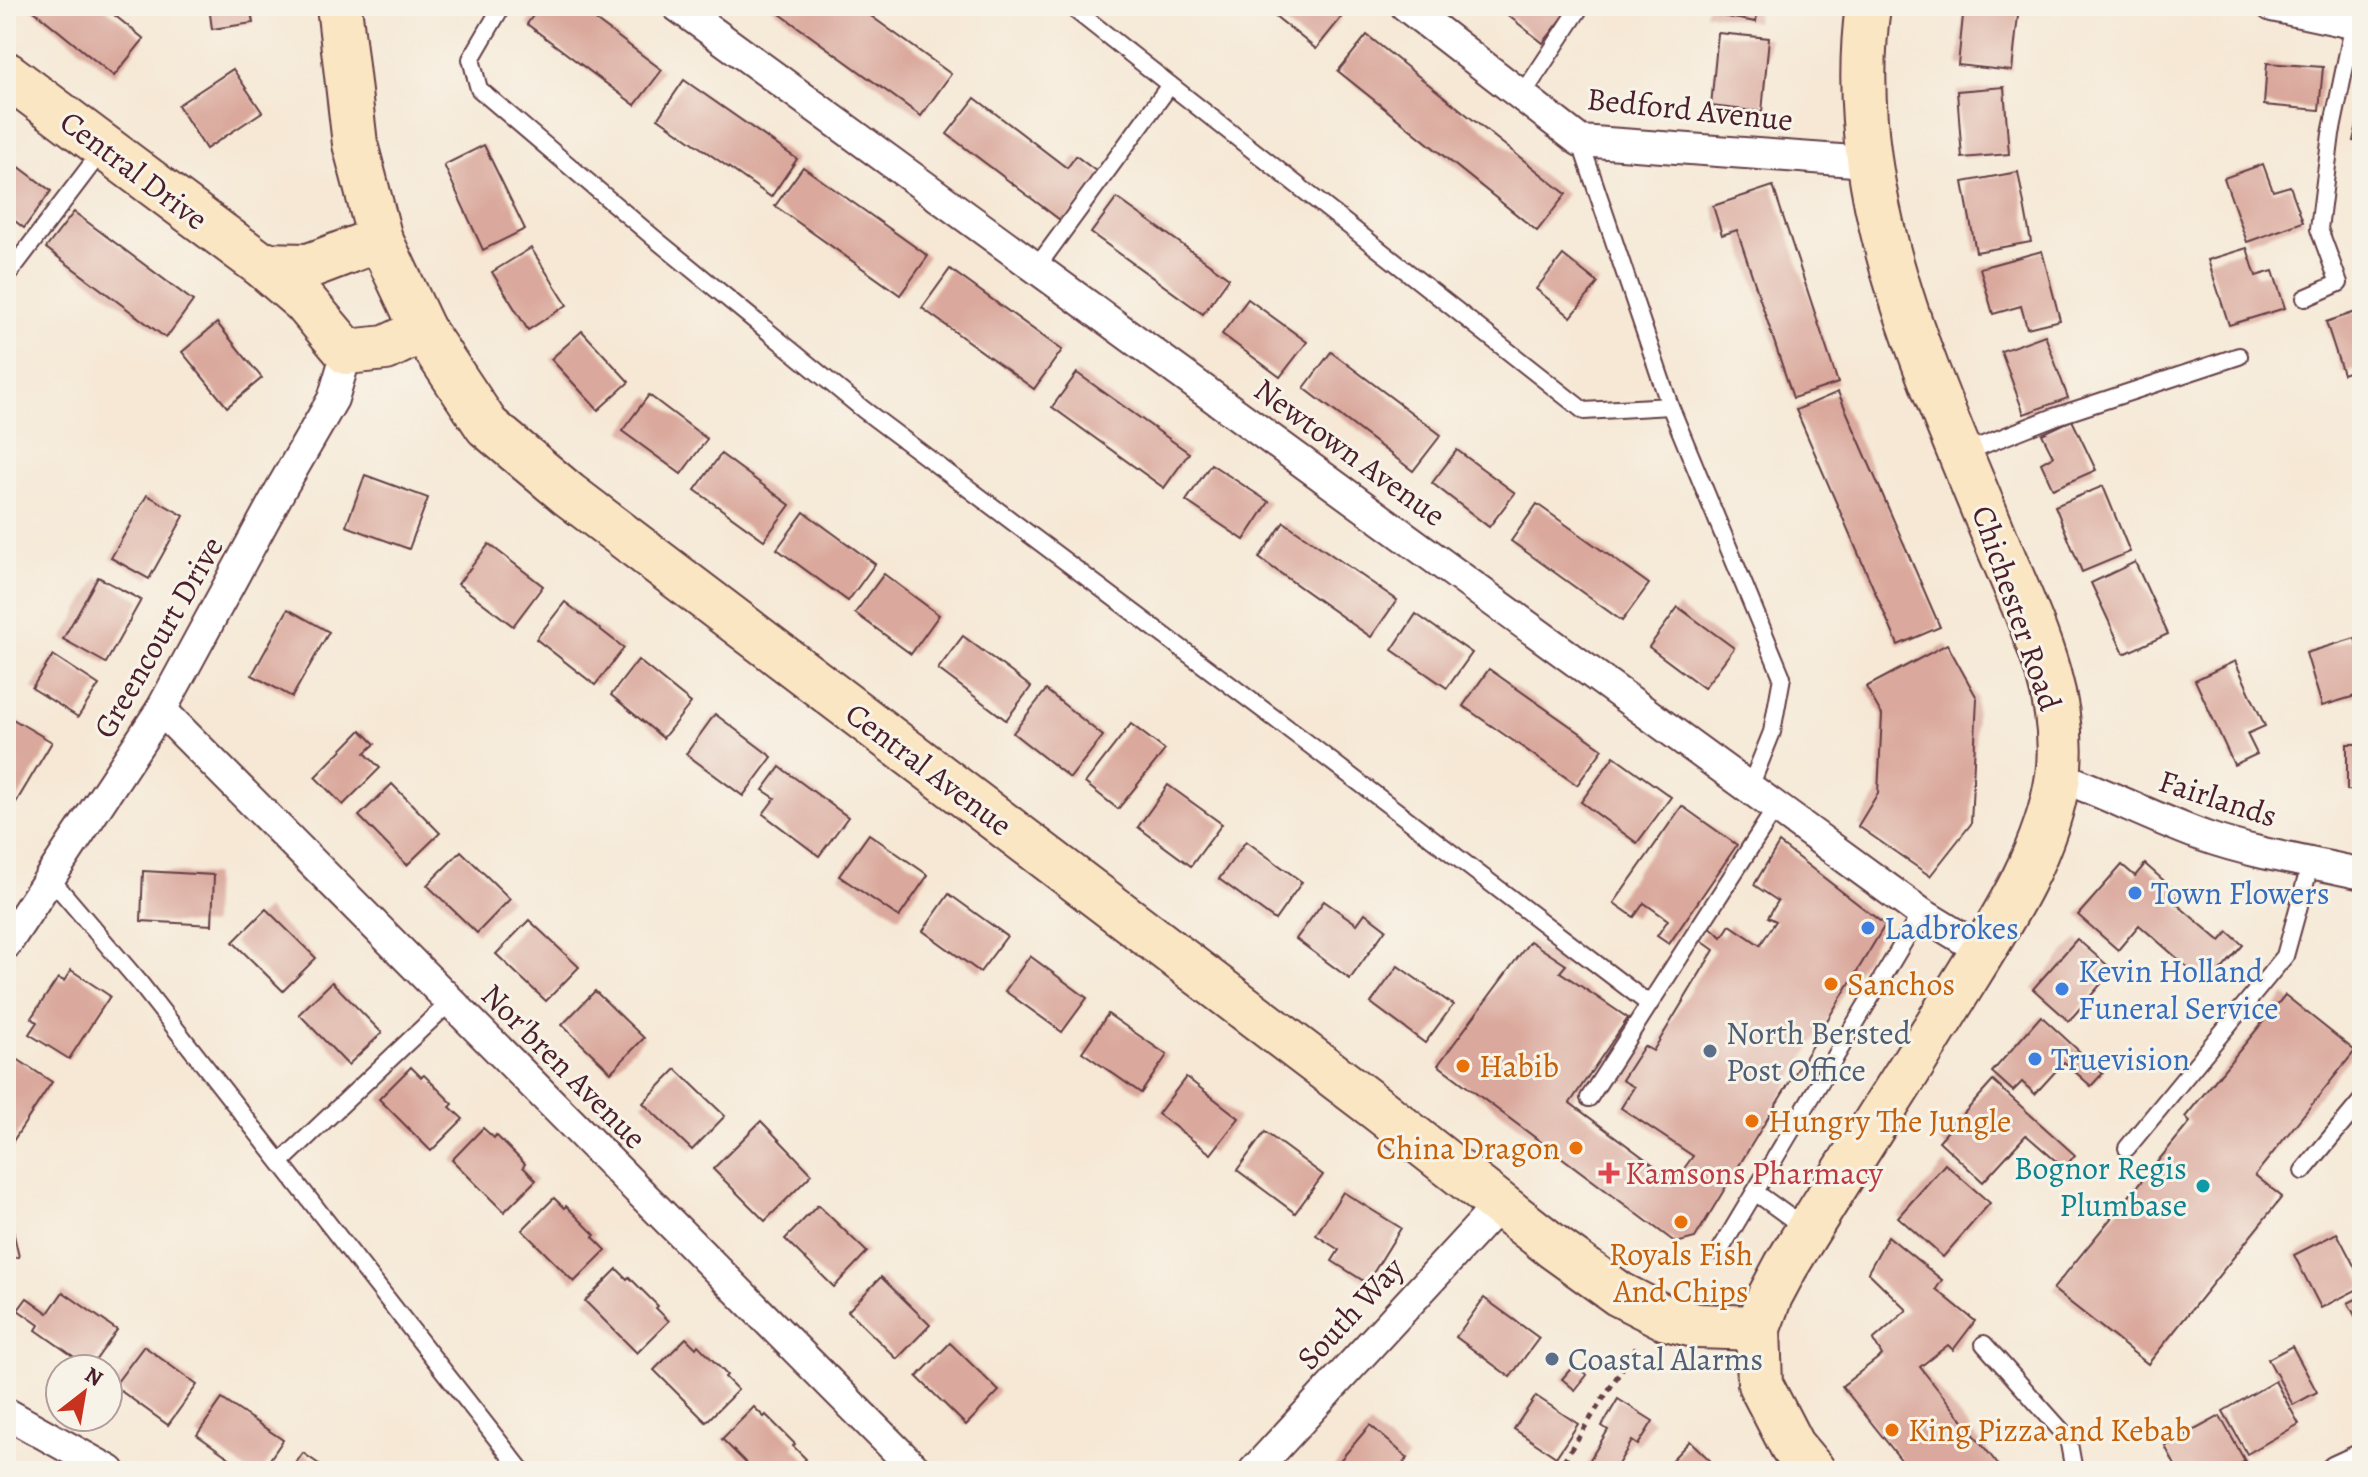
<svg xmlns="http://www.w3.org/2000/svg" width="2368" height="1477" font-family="Alegreya,serif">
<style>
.building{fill:#daa89c}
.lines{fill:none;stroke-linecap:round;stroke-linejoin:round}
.lane-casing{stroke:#643d44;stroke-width:20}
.street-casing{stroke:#643d44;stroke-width:34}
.secondary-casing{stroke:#643d44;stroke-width:48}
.path{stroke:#643d44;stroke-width:5;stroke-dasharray:6 6;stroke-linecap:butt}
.lane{stroke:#fff;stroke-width:16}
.street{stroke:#fff;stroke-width:30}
.secondary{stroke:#fbe6c3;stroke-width:44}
.shop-dot{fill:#3f7fe0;stroke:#f7f3e8;stroke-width:3}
.food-dot{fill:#e8710a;stroke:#f7f3e8;stroke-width:3}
.service-dot{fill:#5c6f8a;stroke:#f7f3e8;stroke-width:3}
.health-dot{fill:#e0444e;stroke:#f7f3e8;stroke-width:3}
.culture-dot{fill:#0f9aa8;stroke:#f7f3e8;stroke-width:3}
.labels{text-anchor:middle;stroke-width:6;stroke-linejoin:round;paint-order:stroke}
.street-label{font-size:32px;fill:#4a1f2b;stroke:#f7f3e8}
.shop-label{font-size:32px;fill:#366cbe;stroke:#f7f3e8;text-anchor:start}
.food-label{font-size:32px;fill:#c56008;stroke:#f7f3e8;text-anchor:start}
.service-label{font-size:32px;fill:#4e5e75;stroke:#f7f3e8;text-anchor:start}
.culture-label{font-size:32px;fill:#0d838f;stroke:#f7f3e8;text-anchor:end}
.health-label{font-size:32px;fill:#be3a42;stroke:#f7f3e8;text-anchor:start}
</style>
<rect width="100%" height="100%" fill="#f7f3e8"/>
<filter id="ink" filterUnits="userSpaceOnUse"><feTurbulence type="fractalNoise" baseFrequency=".0125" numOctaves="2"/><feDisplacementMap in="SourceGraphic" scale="16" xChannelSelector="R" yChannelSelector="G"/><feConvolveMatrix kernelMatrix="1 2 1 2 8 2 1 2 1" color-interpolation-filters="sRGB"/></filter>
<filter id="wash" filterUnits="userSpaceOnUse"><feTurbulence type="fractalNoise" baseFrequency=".006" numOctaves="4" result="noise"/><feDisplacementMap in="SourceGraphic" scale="32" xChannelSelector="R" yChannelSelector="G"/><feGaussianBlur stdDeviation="1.8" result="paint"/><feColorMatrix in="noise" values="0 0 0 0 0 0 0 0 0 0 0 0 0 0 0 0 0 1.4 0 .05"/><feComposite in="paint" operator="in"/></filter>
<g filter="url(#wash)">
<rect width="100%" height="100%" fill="#f6e8d5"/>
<g id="blocks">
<!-- building -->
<g class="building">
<polygon points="28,6 103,6 144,39 114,76"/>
<polygon points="209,6 250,6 253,23 212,29"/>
<polygon points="540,6 577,6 662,70 635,105 527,24"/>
<polygon points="769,6 857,6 951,74 921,116"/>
<polygon points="1263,6 1326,6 1341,18 1316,49"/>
<polygon points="1496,6 1572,6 1543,43"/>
<polygon points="1707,6 1758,6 1756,22 1705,13"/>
<polygon points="1964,6 2019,6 2012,71 1958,65"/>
<polygon points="1718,33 1769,38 1762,112 1711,106"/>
<polygon points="1367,35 1566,194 1537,231 1338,71"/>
<polygon points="2267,63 2323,67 2319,110 2264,105"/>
<polygon points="233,69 262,112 206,149 178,105"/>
<polygon points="684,80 797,159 771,197 658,118"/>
<polygon points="2004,87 2009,154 1962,158 1957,91"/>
<polygon points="975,98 1067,168 1076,156 1101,175 1064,223 947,134"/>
<polygon points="2361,108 2362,108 2362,143 2353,141"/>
<polygon points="484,145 525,229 483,250 444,165"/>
<polygon points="6,157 51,191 24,228 6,214"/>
<polygon points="2263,164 2273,191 2290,186 2303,222 2247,242 2224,178"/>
<polygon points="803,167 928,256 900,295 775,206"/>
<polygon points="2018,172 2031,242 1976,252 1963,182"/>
<polygon points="1773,186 1838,383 1793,398 1737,230 1722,235 1713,206"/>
<polygon points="1117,198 1229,278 1203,314 1091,233"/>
<polygon points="74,212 193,301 166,338 46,248"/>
<polygon points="531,248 567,305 528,330 492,272"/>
<polygon points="2247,248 2256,276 2273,271 2285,308 2229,325 2208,260"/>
<polygon points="2042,251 2060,320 2027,328 2021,306 1993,314 1980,268"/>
<polygon points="1563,255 1598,283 1571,317 1536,289"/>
<polygon points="950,269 1062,350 1034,389 922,308"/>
<polygon points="1248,299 1307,342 1280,377 1222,334"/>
<polygon points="2362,310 2362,367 2343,374 2326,322"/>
<polygon points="217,323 262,378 227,407 182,352"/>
<polygon points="582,331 629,382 598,410 551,359"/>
<polygon points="2045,335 2068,398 2024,414 2001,351"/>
<polygon points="1331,352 1441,435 1413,471 1304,388"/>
<polygon points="1077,373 1189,453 1164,488 1052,407"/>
<polygon points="1838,392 1940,627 1898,645 1796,410"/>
<polygon points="649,395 707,439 681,474 622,431"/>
<polygon points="2072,420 2096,470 2053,489 2041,463 2053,456 2042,434"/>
<polygon points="1457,450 1515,493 1489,527 1432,483"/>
<polygon points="721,454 790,505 764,540 695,490"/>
<polygon points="1211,464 1269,502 1244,540 1186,501"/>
<polygon points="365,475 428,498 409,549 346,526"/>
<polygon points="2103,486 2130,552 2082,572 2055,506"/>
<polygon points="147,495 184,516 149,579 111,558"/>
<polygon points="1537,504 1649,584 1622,621 1511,541"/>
<polygon points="804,512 875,564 848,601 777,549"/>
<polygon points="1284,522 1397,600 1371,637 1259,558"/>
<polygon points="489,544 543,586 513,626 458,584"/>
<polygon points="2135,562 2168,634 2124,654 2091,583"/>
<polygon points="884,574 939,615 911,654 855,613"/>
<polygon points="98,577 141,600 106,663 63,639"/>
<polygon points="565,602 624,648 595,685 536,639"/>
<polygon points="1678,607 1734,648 1704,688 1649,647"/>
<polygon points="288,609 329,632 292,697 252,675"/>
<polygon points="1416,614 1472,653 1447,688 1392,650"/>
<polygon points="963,636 1031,687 1006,720 938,669"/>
<polygon points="2355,638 2362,662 2362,694 2322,706 2306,653"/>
<polygon points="1947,644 1977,698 1971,824 1930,876 1858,826 1878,793 1882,715 1866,687"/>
<polygon points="53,655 99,685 78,717 32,688"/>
<polygon points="638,660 691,703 663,738 611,695"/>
<polygon points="2235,661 2265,726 2247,734 2257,754 2234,765 2195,680"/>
<polygon points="1489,669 1603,749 1577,785 1463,706"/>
<polygon points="1046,690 1103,736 1070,778 1013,733"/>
<polygon points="715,714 772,757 743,796 686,754"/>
<polygon points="11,718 52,742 15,804 6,798 6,727"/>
<polygon points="1131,724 1165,750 1118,809 1085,783"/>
<polygon points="361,730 375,744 365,753 380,768 343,805 315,777"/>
<polygon points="2347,744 2362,744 2362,791 2347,790"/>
<polygon points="1614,756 1671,797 1637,843 1581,802"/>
<polygon points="780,767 848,817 819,856 763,814 775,798 763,790"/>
<polygon points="392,784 440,833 407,865 359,816"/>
<polygon points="1168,785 1222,824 1191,866 1138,827"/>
<polygon points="1682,806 1737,845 1669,944 1657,936 1668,920 1644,903 1634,917 1614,903"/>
<polygon points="869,834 928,875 899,917 839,876"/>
<polygon points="1246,841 1302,882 1275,920 1219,879"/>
<polygon points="1779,843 1885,925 1695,1238 1676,1243 1438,1065 1530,941 1566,965 1560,972 1628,1018 1570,1103 1675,1181 1693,1156 1621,1108 1634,1087 1622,1080 1644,1046 1653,1051 1714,950 1700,940 1709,926 1722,937 1730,925 1760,945 1776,921 1768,917 1778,901 1754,885"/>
<polygon points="461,851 510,899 477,933 427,885"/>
<polygon points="2145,864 2179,894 2173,901 2220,941 2228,932 2243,945 2208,985 2139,925 2118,950 2078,915 2122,865 2135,876"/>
<polygon points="143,871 214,875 212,925 141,921"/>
<polygon points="949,894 1007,936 980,972 923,931"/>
<polygon points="1324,901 1357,924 1365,913 1386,929 1350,979 1296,939"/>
<polygon points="266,909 316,958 283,991 233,942"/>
<polygon points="529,920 579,967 546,1001 496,954"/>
<polygon points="2077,939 2113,970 2069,1021 2033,989"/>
<polygon points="1030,956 1087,998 1062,1032 1005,991"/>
<polygon points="1398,966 1453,1005 1425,1043 1371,1003"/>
<polygon points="71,970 110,996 69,1059 29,1034 37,1022 31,1018 58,978 64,981"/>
<polygon points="332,982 382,1033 348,1065 299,1014"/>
<polygon points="595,991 644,1038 611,1072 562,1025"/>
<polygon points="2285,995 2355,1051 2255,1175 2282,1197 2148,1364 2053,1289 2190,1122 2185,1117"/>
<polygon points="1108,1014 1167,1055 1141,1093 1082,1052"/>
<polygon points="2041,1016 2103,1073 2091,1086 2064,1062 2035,1094 2022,1082 2013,1091 1992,1072"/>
<polygon points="14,1057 52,1082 9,1147 6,1145 6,1069"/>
<polygon points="411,1067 421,1077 424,1075 453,1104 450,1107 463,1119 431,1151 379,1099"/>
<polygon points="676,1069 725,1116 692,1150 643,1103"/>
<polygon points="1186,1077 1239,1118 1211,1154 1158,1114"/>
<polygon points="1993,1081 2075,1155 2064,1168 2026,1135 1983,1182 1939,1141"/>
<polygon points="761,1121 812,1174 765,1221 713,1169"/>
<polygon points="483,1128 494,1138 496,1135 525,1164 523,1167 536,1180 504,1212 452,1160"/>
<polygon points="1265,1132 1323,1175 1295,1213 1237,1170"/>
<polygon points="1945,1164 1990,1203 1943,1257 1898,1217"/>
<polygon points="1343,1192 1401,1228 1367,1283 1332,1261 1339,1250 1316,1235"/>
<polygon points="554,1198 564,1208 566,1206 595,1235 593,1237 606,1250 574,1282 522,1230"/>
<polygon points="7,1204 19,1257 6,1259 6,1205"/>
<polygon points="818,1205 867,1252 834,1287 785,1239"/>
<polygon points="2337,1233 2362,1281 2362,1287 2321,1308 2294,1255"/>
<polygon points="1888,1236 1942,1280 1936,1289 1975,1321 1953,1350 1948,1345 1920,1367 2003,1471 1910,1471 1842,1386 1882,1355 1873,1340 1907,1310 1868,1272"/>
<polygon points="617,1269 627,1279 629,1277 658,1306 656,1308 669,1321 637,1353 585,1301"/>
<polygon points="881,1277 930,1325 897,1359 848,1311"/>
<polygon points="63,1292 117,1330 90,1368 36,1330 39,1325 18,1310 27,1298 48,1313"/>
<polygon points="2362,1296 2362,1328 2348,1303"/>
<polygon points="1484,1298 1539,1338 1510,1377 1456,1337"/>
<polygon points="686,1338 696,1348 698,1345 727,1375 725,1377 738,1390 706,1422 654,1370"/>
<polygon points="950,1343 999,1391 966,1425 917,1377"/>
<polygon points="144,1346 197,1385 168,1425 114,1386"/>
<polygon points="2292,1346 2317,1392 2293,1405 2268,1359"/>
<polygon points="1574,1365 1587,1375 1575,1390 1562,1379"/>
<polygon points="2275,1381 2299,1424 2247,1454 2223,1411"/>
<polygon points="1536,1396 1578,1424 1556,1457 1514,1429"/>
<polygon points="222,1399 283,1440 262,1471 248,1471 197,1435"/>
<polygon points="1618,1399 1653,1421 1638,1445 1632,1441 1614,1471 1595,1471 1586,1466 1608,1430 1602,1426"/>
<polygon points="754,1407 764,1417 766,1415 795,1444 793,1446 806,1459 794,1471 754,1471 722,1439"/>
<polygon points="2220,1416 2245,1461 2227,1471 2178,1471 2165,1446"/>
<polygon points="1370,1425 1408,1458 1397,1471 1331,1471"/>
<polygon points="1690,1441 1721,1471 1661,1471"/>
<polygon points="303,1453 329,1471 290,1471"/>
</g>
</g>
</g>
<g filter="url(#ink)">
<use href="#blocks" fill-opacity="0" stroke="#643d44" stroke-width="2"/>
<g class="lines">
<defs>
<g id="lane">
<polyline points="502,6 471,59 479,89 654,238 864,410 1310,745 1649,1004"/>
<polyline points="1070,6 1584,411 1670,406"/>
<polyline points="1521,97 1581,6"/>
<polyline points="1580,141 1670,406 1782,677 1772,732 1750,787"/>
<polyline points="1036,268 1170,85"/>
<polyline points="6,277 104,148"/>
<polyline points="2305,298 2339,283 2319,229 2331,134 2354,23"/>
<polyline points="1963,453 2054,417 2239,356"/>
<polyline points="50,878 139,982 522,1471"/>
<polyline points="1589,1098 1777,806"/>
<polyline points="2127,1148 2285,956 2311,862"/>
<polyline points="281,1162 450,1002"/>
<polyline points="2303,1171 2362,1100"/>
<polyline points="1755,1192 1806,1229"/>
<polyline points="1719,1252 1921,913"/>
<polyline points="1984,1344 2068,1438 2074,1471"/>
</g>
<g id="street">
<polyline points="677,6 1921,913 1983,951"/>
<polyline points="1406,6 1580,141 1867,162"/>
<polyline points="2272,6 2362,25"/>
<polyline points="161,710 917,1471"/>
<path d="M2058 776C2108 794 2155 819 2206 837 2255 854 2311 862 2362 874"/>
<polyline points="6,944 161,710 282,487 333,399 347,352"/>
<polyline points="6,1413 110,1471"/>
<polyline points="1254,1471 1499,1205"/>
<polyline points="2336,1471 2362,1459"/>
</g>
<g id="secondary">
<polyline points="339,6 355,144 380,239 423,330 487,426 568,494 1379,1110 1555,1248 1619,1294 1666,1318 1698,1326 1758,1328"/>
<polyline points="6,74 262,265 305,302 347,352 386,348 423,330"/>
<polyline points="262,265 309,266 380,239"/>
<path d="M1813 1471 1792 1446 1760 1384 1758 1328 1770 1296 1786 1266C1839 1178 1896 1092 1950 1004 1993 934 2046 859 2058 776 2069 694 2026 613 1996 540 1926 368 1842 196 1868 6"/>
</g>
</defs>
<!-- lane casing -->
<use href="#lane" class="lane-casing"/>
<!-- street casing -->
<use href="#street" class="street-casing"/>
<!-- secondary casing -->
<use href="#secondary" class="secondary-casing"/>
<!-- path -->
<polyline class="path" points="1557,1471 1636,1347"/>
<!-- lane -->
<use href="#lane" class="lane"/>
<!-- street -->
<use href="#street" class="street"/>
<!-- secondary -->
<use href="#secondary" class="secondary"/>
</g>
</g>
<!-- markers -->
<g class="shop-dot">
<circle cx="2135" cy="893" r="8"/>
<circle cx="1868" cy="928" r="8"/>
<circle cx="2062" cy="989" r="8"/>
<circle cx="2035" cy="1059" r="8"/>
</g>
<g class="food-dot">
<circle cx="1831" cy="984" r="8"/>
<circle cx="1463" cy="1066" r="8"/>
<circle cx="1752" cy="1121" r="8"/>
<circle cx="1576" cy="1148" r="8"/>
<circle cx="1681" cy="1222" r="8"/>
<circle cx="1892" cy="1430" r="8"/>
</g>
<g class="service-dot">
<circle cx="1710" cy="1051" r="8"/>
<circle cx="1552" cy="1359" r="8"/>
</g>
<path class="health-dot" d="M1605 1161h8v8h8v8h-8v8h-8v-8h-8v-8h8z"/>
<circle class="culture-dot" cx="2203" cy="1186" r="8"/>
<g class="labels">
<!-- street labels -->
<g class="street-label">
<text transform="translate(1690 109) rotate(6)" y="11">Bedford Avenue</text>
<text transform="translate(134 170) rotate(37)" y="11">Central Drive</text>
<text transform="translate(1350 452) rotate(36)" y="11">Newtown Avenue</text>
<text transform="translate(2017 608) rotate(71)" y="11">Chichester Road</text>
<text transform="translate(158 637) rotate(-60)" y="11">Greencourt Drive</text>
<text transform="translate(929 769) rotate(37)" y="11">Central Avenue</text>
<text transform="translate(2218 798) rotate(18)" y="11">Fairlands</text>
<text transform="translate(564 1066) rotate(45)" y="11">Nor'bren Avenue</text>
<text transform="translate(1350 1313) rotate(-47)" y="11">South Way</text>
</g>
<!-- shop labels -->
<g class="shop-label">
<text x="2151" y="904">Town Flowers</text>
<text x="1884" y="939">Ladbrokes</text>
<text x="2078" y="982">Kevin Holland<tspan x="2078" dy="37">Funeral Service</tspan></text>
<text x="2051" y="1070">Truevision</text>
</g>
<!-- food labels -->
<g class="food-label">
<text x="1847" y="995">Sanchos</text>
<text x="1479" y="1077">Habib</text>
<text x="1768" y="1132">Hungry The Jungle</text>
<text x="1560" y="1159" text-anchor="end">China Dragon</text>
<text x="1681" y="1265" text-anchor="middle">Royals Fish<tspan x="1681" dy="37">And Chips</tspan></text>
<text x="1908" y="1441">King Pizza and Kebab</text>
</g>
<!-- service labels -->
<g class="service-label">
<text x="1726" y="1044">North Bersted<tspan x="1726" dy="37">Post Office</tspan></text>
<text x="1568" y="1370">Coastal Alarms</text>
</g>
<!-- culture labels -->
<g class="culture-label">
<text x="2187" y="1179">Bognor Regis<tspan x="2187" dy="37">Plumbase</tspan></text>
</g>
<!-- health labels -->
<g class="health-label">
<text x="1625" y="1184">Kamsons Pharmacy</text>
</g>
</g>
<!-- margin -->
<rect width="2368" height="1477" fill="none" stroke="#f7f3e8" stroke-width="32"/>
<!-- north arrow -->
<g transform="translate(84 1393) rotate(31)"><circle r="38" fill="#f7f3e8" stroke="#b29e9c" stroke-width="2"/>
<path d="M0-6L14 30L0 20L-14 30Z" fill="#c8321e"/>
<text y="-12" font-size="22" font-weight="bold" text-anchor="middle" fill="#4a1f2b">N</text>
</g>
</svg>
